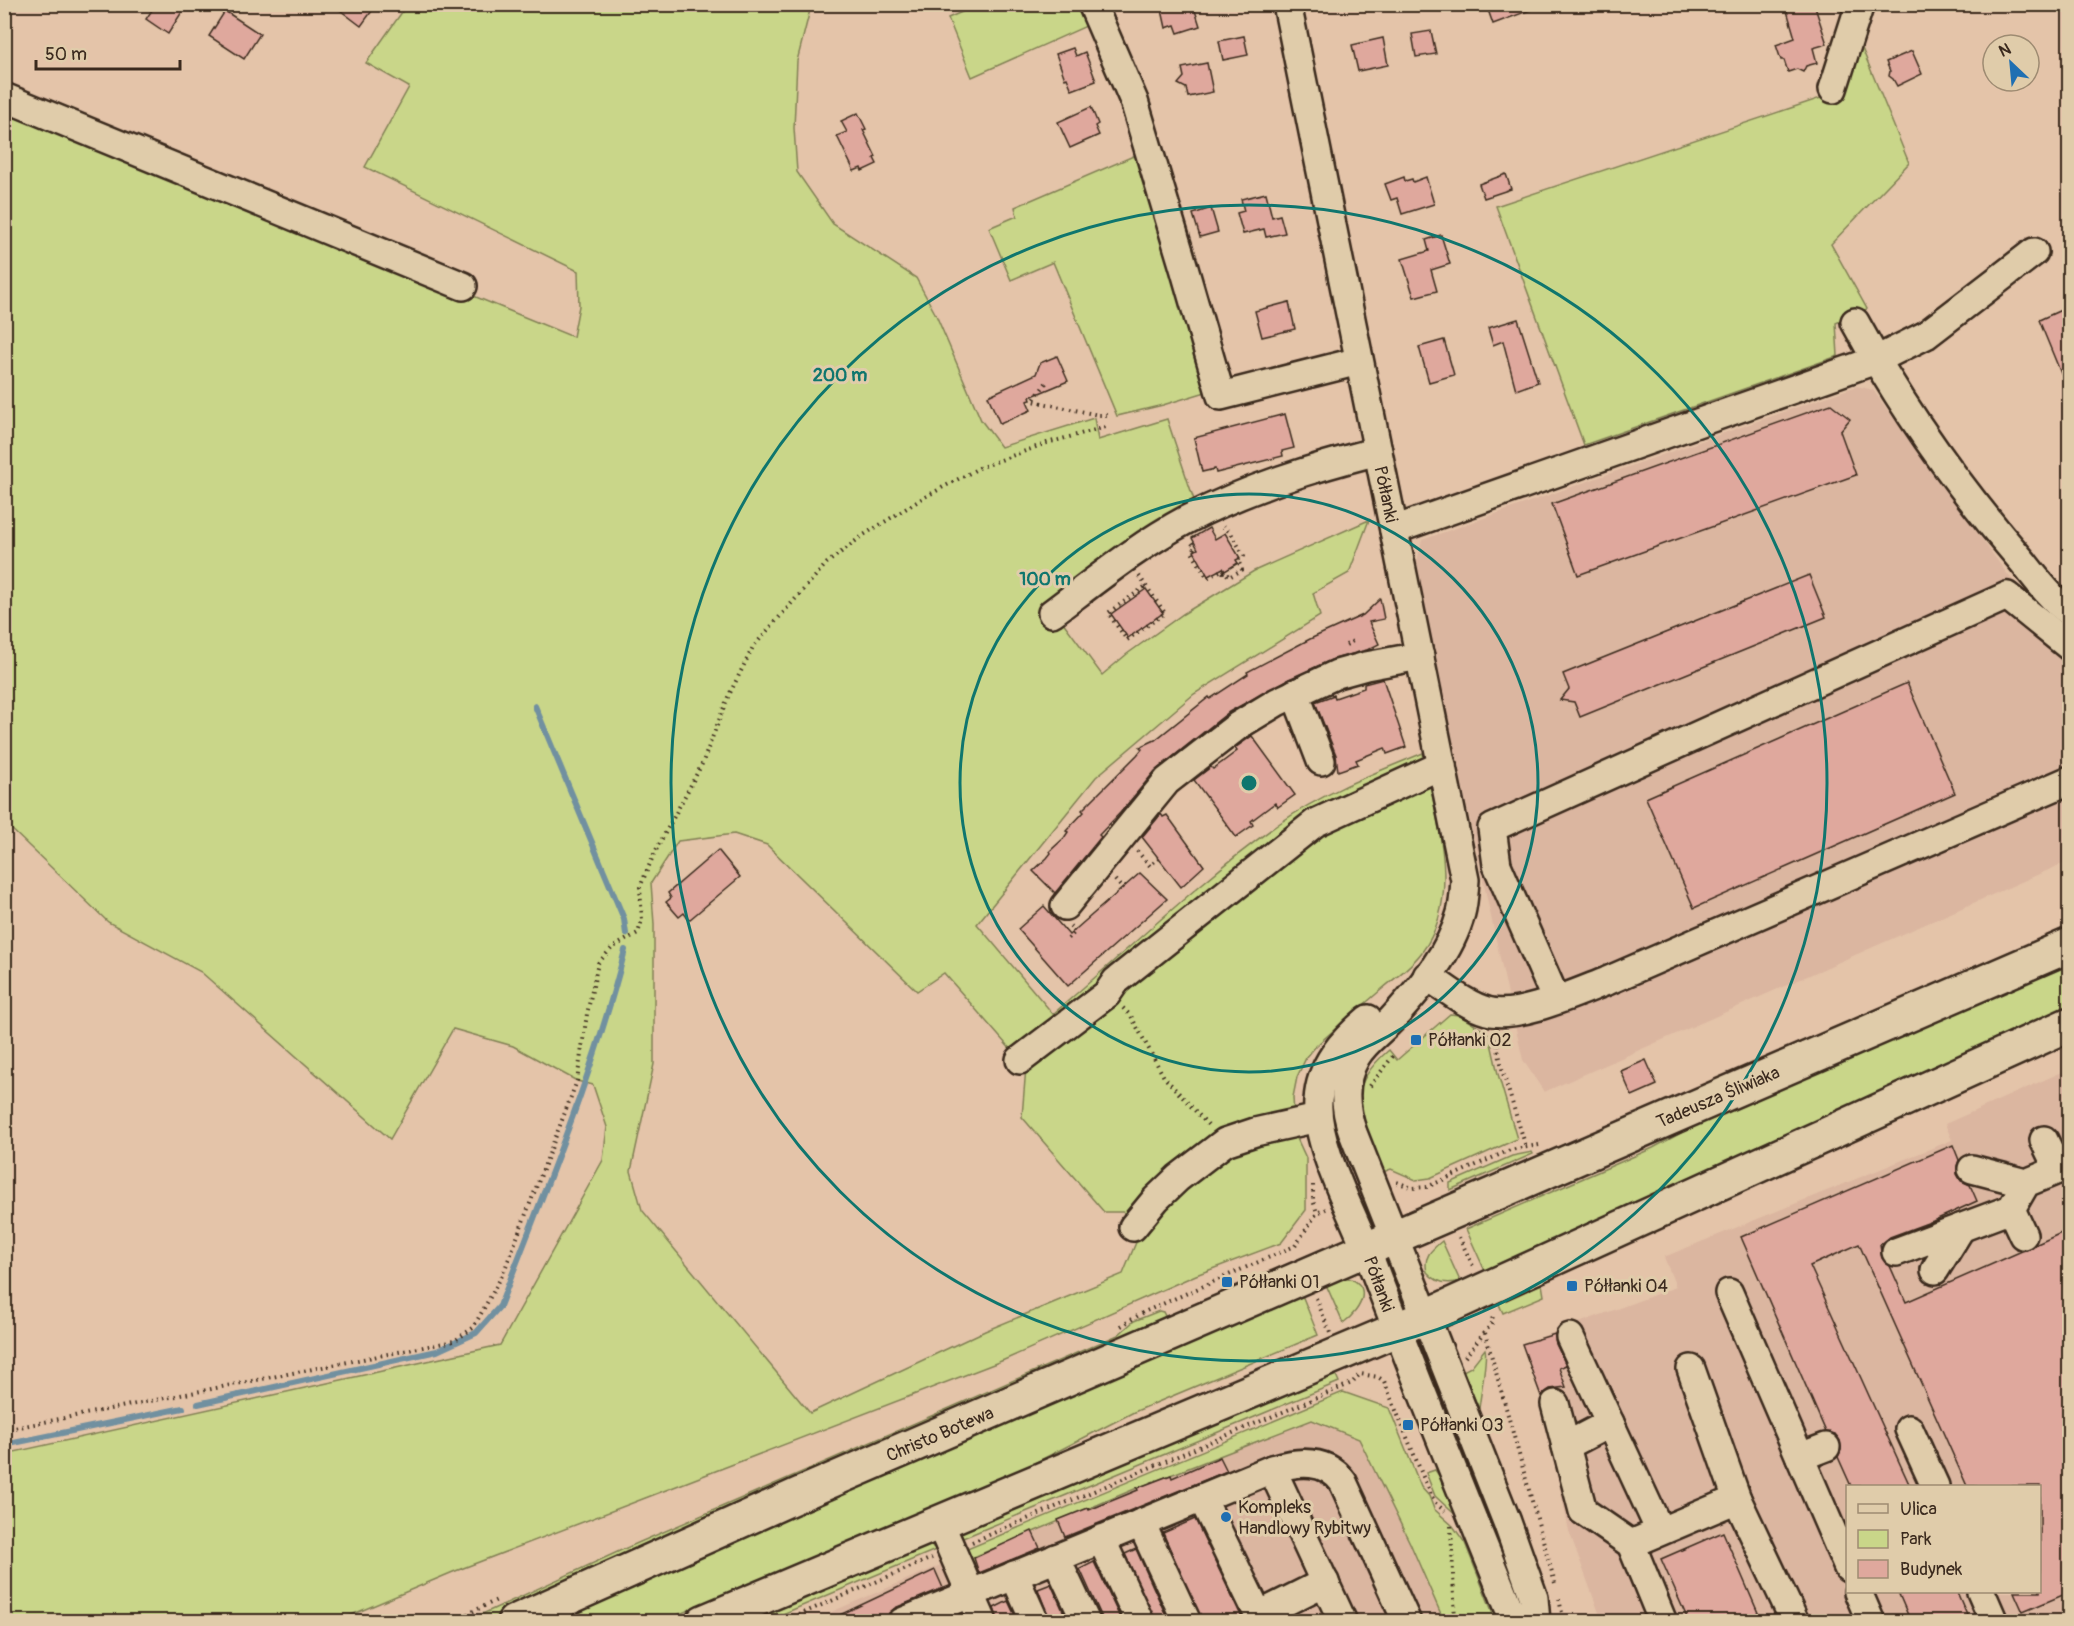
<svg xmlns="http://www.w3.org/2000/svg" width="2074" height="1626" font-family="Pangolin,sans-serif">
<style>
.built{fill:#dbb6a0;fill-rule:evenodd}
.green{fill:#c9d689;stroke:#828054;stroke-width:1.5;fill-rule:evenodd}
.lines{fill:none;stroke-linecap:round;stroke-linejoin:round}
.stream{stroke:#7190a0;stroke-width:6}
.building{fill:#dfa89d;stroke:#3b2a1e;stroke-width:1.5}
.minor-casing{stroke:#3b2a1e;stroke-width:32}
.major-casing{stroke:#3b2a1e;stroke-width:38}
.path{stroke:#3b2a1e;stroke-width:4;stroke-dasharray:1.5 4.5;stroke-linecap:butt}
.minor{stroke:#e0ccaa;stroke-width:27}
.major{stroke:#e0ccaa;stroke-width:33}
.ring{fill:none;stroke:#0f766e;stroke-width:3}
.poi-dot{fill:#1f6fb2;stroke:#e0ccaa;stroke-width:2}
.labels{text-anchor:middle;stroke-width:6;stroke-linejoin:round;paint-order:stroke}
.street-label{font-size:18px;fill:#3b2a1e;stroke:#e0ccaa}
.poi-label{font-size:18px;fill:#3b2a1e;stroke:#e0ccaa;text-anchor:start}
.centre{fill:#0f766e;stroke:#e0ccaa;stroke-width:3}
.ring-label{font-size:18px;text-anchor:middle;font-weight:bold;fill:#0f766e;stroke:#e0ccaa;stroke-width:6;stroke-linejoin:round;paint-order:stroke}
</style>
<rect width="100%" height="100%" fill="#e4c4a9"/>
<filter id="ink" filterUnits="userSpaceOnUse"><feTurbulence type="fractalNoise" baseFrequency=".0167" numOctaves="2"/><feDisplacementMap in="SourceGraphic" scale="12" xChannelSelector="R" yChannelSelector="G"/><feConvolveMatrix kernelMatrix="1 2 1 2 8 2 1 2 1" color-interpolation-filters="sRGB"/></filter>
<g filter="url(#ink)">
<!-- built -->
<g class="built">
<polygon points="1857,386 1873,390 2008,575 2069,638 2069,861 1544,1092 1523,1060 1507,990 1434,655 1417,562 1422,540"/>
<path d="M2069 1069V1621H1602L1569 1531 1541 1396 1522 1344 1676 1287 1664 1257 1952 1140 1945 1124ZM1848 1486H2040V1592H1848Z"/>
<polygon points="1312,1420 1359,1439 1410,1543 1444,1621 808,1622 1115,1490"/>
</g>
<!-- green -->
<g class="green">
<polygon points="1084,4 1093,23 972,77 948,18 978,5"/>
<path d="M407 5H815L810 10 797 61 794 128 797 172 833 224 916 278 936 315 981 420 1001 447 1094 418 1098 440 1167 419 1197 509 1051 606 1102 675 1127 654 1183 614 1254 571 1369 520 1349 573 1313 593 1320 616 1194 694 1096 777 977 924 1053 1014C1128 950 1200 880 1280 823 1324 792 1375 773 1423 753 1435 815 1464 896 1422 952 1412 966 1395 978 1382 989 1360 1008 1337 1027 1316 1046L1306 1058 1297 1077 1293 1097 1295 1134 1306 1158V1210L1281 1243 1196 1275 1004 1360 453 1572 337 1621H5V1454L500 1345 603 1160 607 1127 593 1085 577 1081 513 1046 453 1029 390 1139 201 972 108 922 5 823 4 574 8 567 4 537 5 103 573 337 579 306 578 271 365 167 409 87 366 63ZM734 834 767 845 917 991 944 973 1026 1067 1022 1117 1104 1212H1123L1139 1235 1123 1274 985 1331 810 1413 642 1210 631 1171 654 1064V924L651 883 678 841Z"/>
<polygon points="1859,41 1909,163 1831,244 1867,309 1836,323 1838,356 1584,445 1496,206 1827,96"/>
<polygon points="1145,151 1209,391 1163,405 1117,416 1053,262 1011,280 989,228 1017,216 1015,207"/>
<polygon points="2069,957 2069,1007 1485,1271 1466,1229 1653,1148 1759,1091"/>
<path d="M1450 1014 1459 1015 1489 1034 1498 1074 1517 1139 1430 1178 1416 1180 1391 1169 1380 1173C1360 1122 1339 1092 1389 1050L1397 1060Z"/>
<polygon points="1532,1152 1533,1154 1450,1190 1450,1183 1512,1156"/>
<path d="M1442 1241 1460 1281C1447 1285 1436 1283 1427 1272 1423 1257 1431 1250 1442 1241Z"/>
<path d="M1343 1277C1375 1282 1362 1310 1343 1323L1324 1280Z"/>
<polygon points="1542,1284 1544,1296 1503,1313 1497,1300"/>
<polygon points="1300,1290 1318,1335 1134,1412 1023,1469 663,1621 539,1622"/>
<polygon points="1159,1311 1163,1312 1167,1320 488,1621 465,1622 624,1549 1118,1335 1134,1321"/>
<path d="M1485 1349C1488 1357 1480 1397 1479 1409L1463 1371 1471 1367Z"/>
<polygon points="1335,1373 1339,1382 958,1540 963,1529"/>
<polygon points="1343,1392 1389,1408 1421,1487 1429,1496 1434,1509 1453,1526 1465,1543 1496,1621 1444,1621 1410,1543 1359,1439 1312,1420 1137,1488 974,1557 976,1562 968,1566 960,1552"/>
<polygon points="1435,1470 1448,1488 1461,1520 1435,1496 1426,1473"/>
<polygon points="928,1545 938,1549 766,1621 742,1622"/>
</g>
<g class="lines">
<!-- stream -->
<g class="stream">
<polyline points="535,706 624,919 626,934"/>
<path d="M198 1404 437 1351 476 1333 500 1306C545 1189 594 1072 625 950"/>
<polyline points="4,1445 183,1408"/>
</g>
</g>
<!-- building -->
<g class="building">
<polygon points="156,4 187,4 168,34 146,19"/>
<polygon points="332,4 377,4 361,26"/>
<polygon points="1180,4 1193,4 1200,26 1178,33 1175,25 1166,28 1162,10"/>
<polygon points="1486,4 1540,4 1541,6 1493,24"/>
<polygon points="1785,4 1814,4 1827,44 1813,48 1817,63 1806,66 1803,72 1797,69 1788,72 1784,60 1781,60 1776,45 1795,38"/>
<polygon points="225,11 260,34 244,59 209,36"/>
<polygon points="1431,31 1436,54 1416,57 1412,34"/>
<polygon points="1244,36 1248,55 1223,60 1219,41"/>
<polygon points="1383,38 1388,65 1358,71 1352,45"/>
<polygon points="1073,48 1076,56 1085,52 1096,81 1072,90 1067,78 1065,79 1056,54"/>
<polygon points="1912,51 1922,74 1897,86 1893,79 1889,76 1890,71 1886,62"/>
<polygon points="1207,63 1213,92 1188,97 1186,88 1178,84 1184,77 1182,68"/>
<polygon points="1091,107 1098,124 1095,126 1099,135 1070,148 1058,122"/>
<polygon points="858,113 866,129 863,130 876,157 874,158 877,164 862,171 861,168 854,171 837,136 847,132 841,121"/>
<polygon points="1506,174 1511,189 1484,198 1479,184"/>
<polygon points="1404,177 1405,181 1412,179 1413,182 1426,177 1434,204 1402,214 1397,198 1391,200 1385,184"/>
<polygon points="1266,193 1272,217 1280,215 1285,233 1266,237 1264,229 1243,234 1237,213 1244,211 1241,199"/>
<polygon points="1211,208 1218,232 1200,237 1193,214"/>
<polygon points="1441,235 1450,264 1431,270 1437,291 1414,297 1402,259 1429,251 1426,240"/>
<polygon points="1289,302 1295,329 1262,337 1255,311"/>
<polygon points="2070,306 2070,393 2069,393 2039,320"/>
<polygon points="1518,319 1538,382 1516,390 1503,341 1493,345 1488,328"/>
<polygon points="1444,340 1454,375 1429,382 1419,347"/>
<polygon points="1057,356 1068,381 1030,397 1031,400 1027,401 1031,410 1000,424 988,396 1036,374 1040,363"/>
<polygon points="1831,404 1850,419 1840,431 1856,475 1578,575 1552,504"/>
<polygon points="1285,414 1294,448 1282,451 1283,456 1216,473 1215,469 1202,472 1194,438"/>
<polygon points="1209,528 1215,539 1225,533 1240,558 1236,560 1238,563 1225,571 1223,568 1208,576 1194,551 1198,549 1192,538"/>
<polygon points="1809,575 1826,617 1580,717 1574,702 1560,700 1569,689 1563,674"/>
<polygon points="1146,589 1163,613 1128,638 1111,614"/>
<polygon points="1380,599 1384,619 1369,622 1379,644 1367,650 1331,660 1289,679 1229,712 1155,771 1120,813 1099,835 1101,837 1055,893 1033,871 1047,858 1051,853 1050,851 1064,838 1068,832 1066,831 1084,812 1082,810 1137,755 1142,749 1140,747 1155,740 1209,697 1210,699 1248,674 1247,672 1310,639 1363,615"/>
<polygon points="1383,679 1406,747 1387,754 1385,748 1356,760 1358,764 1338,771 1336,755 1315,702 1334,695 1335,698 1364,688 1364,684"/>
<polygon points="1907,683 1955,793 1694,908 1646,798"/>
<polygon points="1252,736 1295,795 1278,807 1275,803 1251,821 1253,825 1236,837 1194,780 1211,767 1213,769 1237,751 1235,748"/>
<polygon points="1161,814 1163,817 1167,815 1204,866 1181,887 1142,837"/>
<polygon points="718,850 740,877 689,920 684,913 679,917 666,902 671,898 668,893"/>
<polygon points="1140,873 1167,899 1068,986 1018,929 1044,906 1069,935"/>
<polygon points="1646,1060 1657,1085 1632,1096 1621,1071"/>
<polygon points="1953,1145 1959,1160 1957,1166 1957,1174 1961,1181 1970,1185 1977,1201 1933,1221 1890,1237 1880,1245 1882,1258 1890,1266 1906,1302 2022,1251 2029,1249 2035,1245 2070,1229 2070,1592 2023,1612 2014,1592 2040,1592 2040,1486 1967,1486 1859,1244 1810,1266 1910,1486 1851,1486 1838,1457 1841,1450 1840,1441 1835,1434 1826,1432 1741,1237"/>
<polygon points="1555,1334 1556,1344 1566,1365 1559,1368 1566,1387 1550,1389 1541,1396 1522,1344"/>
<polygon points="1220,1457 1227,1471 1065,1537 1058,1520 1088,1508 1089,1510 1138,1490 1137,1488 1171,1475 1172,1478"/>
<polygon points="1195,1519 1244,1622 1202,1622 1163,1533"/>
<polygon points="1032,1531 1040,1548 979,1573 974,1558"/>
<polygon points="1723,1532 1762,1622 1689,1622 1661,1559"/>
<polygon points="1136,1549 1169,1622 1155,1622 1125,1554"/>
<polygon points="1094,1562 1122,1622 1104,1622 1080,1569"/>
<polygon points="935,1570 943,1588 895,1608 889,1613 887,1622 825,1622"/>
<polygon points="1051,1584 1068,1622 1050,1622 1038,1589"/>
<polygon points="1898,1592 1957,1592 1970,1622 1911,1622"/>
<polygon points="1008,1601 1018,1622 998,1622 994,1608"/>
</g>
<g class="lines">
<defs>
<g id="minor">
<polyline points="1092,4 1134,101 1184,268 1221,396 1359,361"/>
<path d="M1287 4 1465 880C1464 891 1464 902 1461 913 1451 952 1421 987 1394 1017 1382 1031 1365 1041 1356 1057 1342 1081 1344 1108 1353 1133L1507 1522 1534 1598 1536 1622"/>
<polyline points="1833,89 1860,4"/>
<polyline points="4,97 463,286"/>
<path d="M1855 322C1903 410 1957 486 2023 562 2034 576 2055 604 2070 612"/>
<polyline points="1394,530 1876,360 1926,335 2034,252"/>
<path d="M1052 613C1096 580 1139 545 1188 519 1248 488 1312 468 1378 451"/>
<polyline points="1295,693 1321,761"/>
<polyline points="1065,906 1167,781 1239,725 1277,702 1337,674 1366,666 1420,656"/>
<path d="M1427 976C1446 988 1465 1005 1487 1011 1517 1020 1578 992 1607 981L2070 780"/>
<polyline points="1556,1000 1497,865 1492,828 2007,596 2070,647"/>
<path d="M1368 1019C1342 1041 1320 1065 1318 1101 1315 1144 1351 1210 1367 1251 1412 1370 1460 1488 1508 1606L1521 1622"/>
<polyline points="1020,1060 1107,994 1116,981 1315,823 1442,765"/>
<polyline points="2044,1140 2058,1169"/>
<polyline points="1972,1169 2026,1183"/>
<polyline points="2011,1209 2023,1235"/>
<polyline points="1133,1227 1156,1199 1178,1178 1225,1142 1255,1132 1318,1118"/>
<polyline points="1896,1252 2011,1209 2026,1183 2070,1165"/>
<polyline points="1935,1270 1961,1228"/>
<polyline points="1729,1293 1848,1568"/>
<polyline points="1570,1337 1660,1531"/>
<polyline points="1691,1369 1737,1499 1795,1622"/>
<polyline points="1555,1404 1583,1511 1631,1544"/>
<polyline points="1909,1429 1935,1486"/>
<polyline points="1566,1446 1610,1423"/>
<polyline points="1800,1457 1826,1447"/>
<polyline points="1272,1469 1343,1622"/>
<polyline points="1202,1498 1262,1622"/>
<polyline points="939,1521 983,1622"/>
<polyline points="1141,1523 1187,1622"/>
<polyline points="1101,1539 1140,1622"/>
<polyline points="1056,1558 1086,1622"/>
<polyline points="1014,1575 1035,1622"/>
<polyline points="1858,1592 1871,1622"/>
<polyline points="1981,1592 1994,1622"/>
<polyline points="1259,1615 1325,1582"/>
<path d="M902 1622 1272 1469C1298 1461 1326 1458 1343 1482L1407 1622"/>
<polyline points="1663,1622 1631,1544 1737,1499"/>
</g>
<g id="major">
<polyline points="514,1622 798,1495 2070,945"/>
<polyline points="703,1622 1396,1330 2070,1024"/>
</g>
</defs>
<!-- minor casing -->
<use href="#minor" class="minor-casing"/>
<!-- major casing -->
<use href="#major" class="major-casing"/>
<!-- path -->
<g class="path">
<polyline points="1046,383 1033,401 1098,415 1108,415"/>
<polyline points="1192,543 1195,547 1192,552 1207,578 1222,570 1223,572 1225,571 1229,577 1242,570 1238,560 1244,556 1231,533 1223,527"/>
<polyline points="1139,576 1165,613 1127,640 1108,613 1146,586"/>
<polyline points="1346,645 1353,641"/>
<polyline points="1137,851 1150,866 1159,858"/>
<polyline points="1115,880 1123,889"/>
<polyline points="1068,939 1076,931 1070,926"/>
<polyline points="1123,1008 1131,1016 1164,1077 1210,1127"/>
<polyline points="1495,1033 1503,1073 1526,1147"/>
<polyline points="1370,1086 1393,1056"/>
<polyline points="1397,1182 1412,1188 1427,1187 1510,1150 1539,1145"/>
<polyline points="1313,1185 1313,1200 1317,1213"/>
<polyline points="1459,1237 1474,1268"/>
<polyline points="1316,1298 1330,1333"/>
<polyline points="1121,1326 1144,1312 1295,1246 1317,1213 1326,1209"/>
<polyline points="1485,1333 1555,1583"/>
<polyline points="1465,1357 1493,1322 1492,1314"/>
<polyline points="4,1430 454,1341 473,1328 503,1274 577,1081 587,1014 598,963 612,948 638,933 642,920 640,887 654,854 702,764 728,697 753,647 827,563 862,536 923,498 979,468 1047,443 1106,427"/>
<polyline points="1451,1526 1455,1622"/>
<polyline points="972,1542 1352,1383 1360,1374 1378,1377 1384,1381 1426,1484 1435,1503 1445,1511"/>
<polyline points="1559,1599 1564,1622"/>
<polyline points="451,1622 499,1599"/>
<polyline points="782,1622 932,1558"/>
</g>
<!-- minor -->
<use href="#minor" class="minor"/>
<!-- major -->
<use href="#major" class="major"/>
</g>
</g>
<!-- distance rings -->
<g class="ring">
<circle cx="1249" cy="783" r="289"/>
<circle cx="1249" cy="783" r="578"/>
</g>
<!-- markers -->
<g class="poi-dot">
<rect x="1410" y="1034" width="12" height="12" rx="3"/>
<rect x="1221" y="1276" width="12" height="12" rx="3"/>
<rect x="1566" y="1280" width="12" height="12" rx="3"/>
<rect x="1402" y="1419" width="12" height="12" rx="3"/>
<circle cx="1226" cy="1517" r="6"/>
</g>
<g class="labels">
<!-- street labels -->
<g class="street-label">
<text transform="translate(1386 494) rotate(78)" y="6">Półłanki</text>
<text transform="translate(1718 1097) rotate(-23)" y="6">Tadeusza Śliwiaka</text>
<text transform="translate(1379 1284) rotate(70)" y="6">Półłanki</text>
<text transform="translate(940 1434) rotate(-23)" y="6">Christo Botewa</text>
</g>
<!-- poi labels -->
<g class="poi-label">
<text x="1428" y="1046">Półłanki 02</text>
<text x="1239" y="1288">Półłanki 01</text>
<text x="1584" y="1292">Półłanki 04</text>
<text x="1420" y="1431">Półłanki 03</text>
<text x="1238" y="1513">Kompleks<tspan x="1238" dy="21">Handlowy Rybitwy</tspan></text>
</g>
</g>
<circle cx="1249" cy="783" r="9" class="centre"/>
<g class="ring-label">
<text x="840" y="381">200 m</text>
<text x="1045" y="585">100 m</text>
</g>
<!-- margin -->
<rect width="2074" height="1626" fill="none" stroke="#e0ccaa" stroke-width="24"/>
<rect x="12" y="12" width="2050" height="1602" fill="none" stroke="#3b2a1e" stroke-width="2" filter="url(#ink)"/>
<!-- legend -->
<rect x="1846" y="1485" width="195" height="108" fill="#e0ccaa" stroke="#9e8b72" stroke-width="1.5"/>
<rect x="1858" y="1504" width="30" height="9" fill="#e0ccaa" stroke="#9e8b72" stroke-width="1.5"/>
<text x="1900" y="1515" font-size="18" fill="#3b2a1e">Ulica</text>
<rect x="1858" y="1530" width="30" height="18" fill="#c9d689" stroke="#9e8b72" stroke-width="1.5"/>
<text x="1900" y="1545" font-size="18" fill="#3b2a1e">Park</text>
<rect x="1858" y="1560" width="30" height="18" fill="#dfa89d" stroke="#9e8b72" stroke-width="1.5"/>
<text x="1900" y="1575" font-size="18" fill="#3b2a1e">Budynek</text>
<!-- north arrow -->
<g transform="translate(2011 63) rotate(334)"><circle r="28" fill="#e0ccaa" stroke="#9e8b72" stroke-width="1.5"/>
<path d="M0-4.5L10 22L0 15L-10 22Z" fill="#1f6fb2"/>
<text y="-9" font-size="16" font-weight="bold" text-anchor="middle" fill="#3b2a1e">N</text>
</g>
<!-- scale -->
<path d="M36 60v9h144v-9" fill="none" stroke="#3b2a1e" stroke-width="3"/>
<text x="45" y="60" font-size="18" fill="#3b2a1e" stroke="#e0ccaa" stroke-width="4.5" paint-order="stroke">50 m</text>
</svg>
